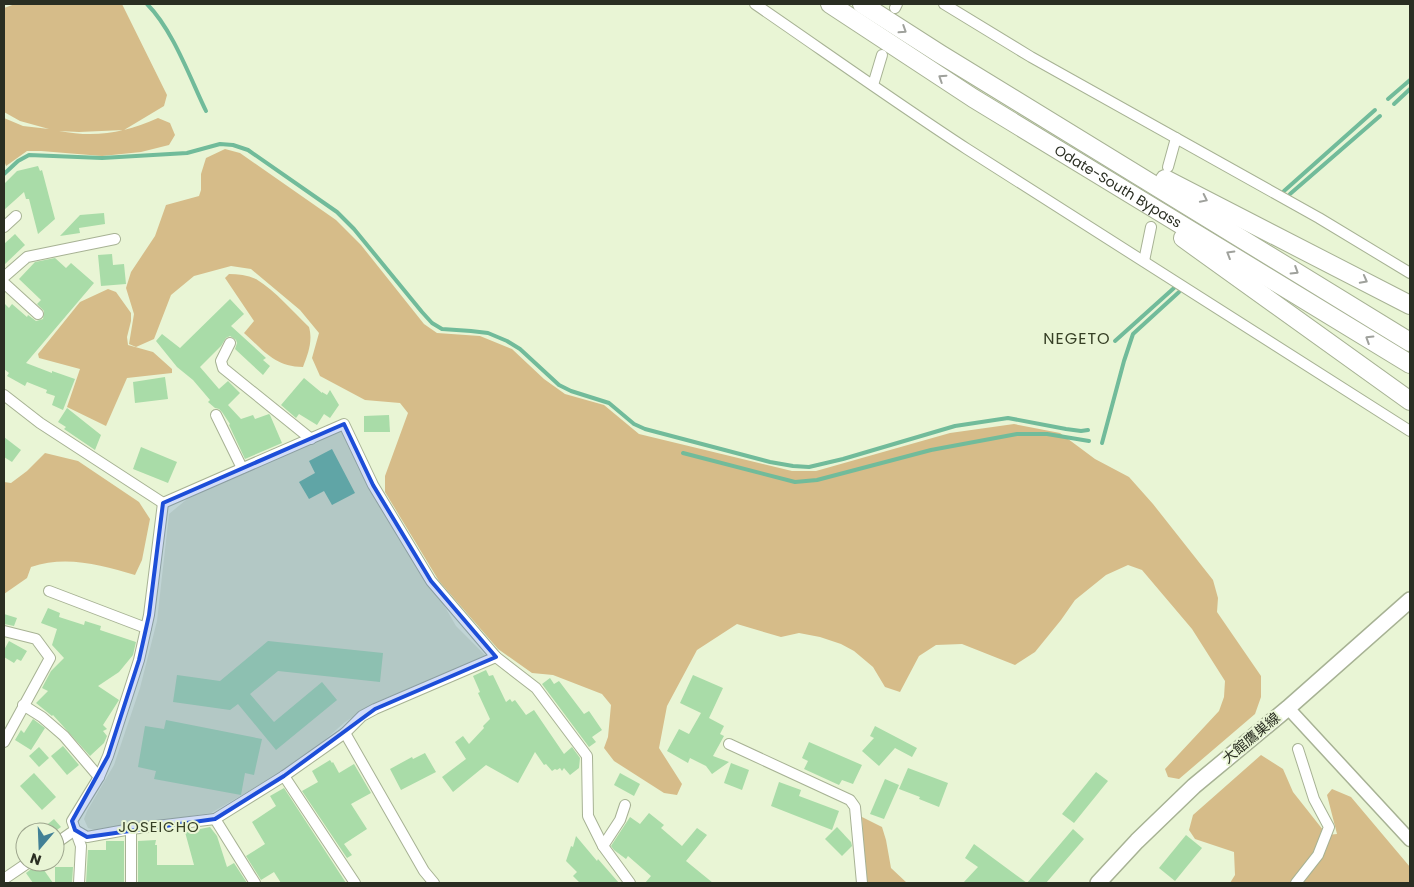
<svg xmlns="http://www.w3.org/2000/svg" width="1414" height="887" font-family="Poppins,'Noto Sans JP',sans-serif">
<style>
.built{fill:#d9e6c1}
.green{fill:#d6bc89}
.water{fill:#71bb9a}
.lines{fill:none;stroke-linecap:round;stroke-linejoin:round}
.stream{stroke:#71bb9a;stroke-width:4}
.building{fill:#a9dca8}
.minor-casing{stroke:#a7b294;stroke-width:12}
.tertiary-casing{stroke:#a7b294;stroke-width:15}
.secondary-casing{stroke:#a7b294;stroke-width:18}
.trunk-casing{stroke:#a7b294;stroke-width:20}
.minor{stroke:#fff;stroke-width:10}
.tertiary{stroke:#fff;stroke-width:12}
.secondary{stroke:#fff;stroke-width:15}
.trunk{stroke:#fff;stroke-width:18}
.oneway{stroke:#9fa19c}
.marked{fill:#1d4ed8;fill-opacity:0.2;stroke:#1d4ed8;stroke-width:4;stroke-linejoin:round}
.labels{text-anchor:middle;stroke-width:4;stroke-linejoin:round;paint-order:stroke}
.street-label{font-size:14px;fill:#2a2e22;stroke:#e9f5d5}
.neighbourhood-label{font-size:15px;letter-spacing:1px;fill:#363f25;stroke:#e9f5d5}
.quarter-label{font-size:16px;letter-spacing:1px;fill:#363f25;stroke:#e9f5d5}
</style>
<rect width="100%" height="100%" fill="#e9f5d5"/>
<!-- built -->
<polygon class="built" points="339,430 344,431 456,626 487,657 374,703 345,722 302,760 211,813 95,830 88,828 84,819 87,811 114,765 140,688 157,621 169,514 192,495"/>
<!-- green -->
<g class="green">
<path d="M15 4H122L167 95 164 106 124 130 79 132 59 131C96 138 124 133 158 118L170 123 175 135 169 145 141 152 102 156 41 151H27L6 166 4 160V118L23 126 49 129 20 121 4 112V8Z"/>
<polygon points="225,149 240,153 336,220 361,245 424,324 437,333 480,336 512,349 544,379 565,394 604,405 639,434 792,471 816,471 950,433 1014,424 1060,433 1095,459 1129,477 1153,504 1213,580 1218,598 1217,612 1261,676 1261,697 1255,714 1179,779 1168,777 1165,769 1219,711 1224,697 1225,681 1192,629 1142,570 1128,565 1106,575 1075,600 1061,620 1035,652 1015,665 962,644 936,645 919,656 900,692 885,687 873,667 854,651 841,644 820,637 799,633 781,637 737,624 697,650 667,706 659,748 682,784 677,795 664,793 614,761 604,748 608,737 611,705 602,694 553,675 532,673 498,649 439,581 385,492 385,476 408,413 400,403 365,400 320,376 312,358 319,333 300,310 251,269 231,266 194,276 171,295 154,339 136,347 129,344 134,314 126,288 131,272 155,236 166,205 199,196 201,190 201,174 206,158"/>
<path d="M229 274C238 274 247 275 256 279 276 291 293 312 309 327 313 341 308 354 303 367 275 367 264 351 244 333L254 321 225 278Z"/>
<polygon points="108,289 116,292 131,313 131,321 127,337 128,345 153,352 172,369 172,373 127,378 106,426 67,407 80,369 39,358 38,354 80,302"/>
<path d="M45 453 78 461 139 502 150 519 142 560 135 575C101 565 66 555 31 567L27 578 4 594V482L11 483 27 471Z"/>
<polygon points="1261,755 1283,769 1293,792 1327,835 1337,834 1327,795 1332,789 1351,797 1410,867 1410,883 1230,883 1235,875 1234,852 1195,839 1189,830 1193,815"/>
<polygon points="862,817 882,827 886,840 891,868 907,883 865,883"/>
</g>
<!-- water -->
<polygon class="water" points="332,449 355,493 332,505 324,491 309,499 299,482 315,473 309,461"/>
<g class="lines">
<!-- stream -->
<g class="stream">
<path d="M147 4C173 30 190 78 206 111"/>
<polyline points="1388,99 1410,80"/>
<polyline points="1394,104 1410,89"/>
<polyline points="4,174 18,161 29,155 102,158 187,153 220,144 233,145 248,150 337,212 354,229 422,312 432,323 442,329 471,331 488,333 507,341 520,349 559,385 571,391 609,403 634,424 645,429 770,462 793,466 809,467 843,459 955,426 1008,418 1066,429 1081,431 1088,430"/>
<polyline points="1284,191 1375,110"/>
<polyline points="1290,194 1380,116"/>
<polyline points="1115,341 1174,288"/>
<polyline points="1102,443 1124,361 1133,334 1179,292"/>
<polyline points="683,453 795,482 817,480 931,450 1017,434 1047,434 1089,441"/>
</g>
</g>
<!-- building -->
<g class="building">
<polygon points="38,166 40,171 42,170 55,219 38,234 29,199 26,199 24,192 4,210 4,184 17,171"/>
<polygon points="104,213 105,224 79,228 80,233 60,236 80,215"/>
<polygon points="15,234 25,245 4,265 4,244"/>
<polygon points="112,254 113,265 124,264 126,284 101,286 98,255"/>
<polygon points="55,258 66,268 71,263 94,283 26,363 52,373 52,371 75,379 63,410 52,405 55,396 46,393 47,390 27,382 25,386 7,376 9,373 4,369 4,303 9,308 12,304 27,317 28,315 36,321 43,319 44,311 37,304 41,300 19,279 35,262"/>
<polygon points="230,299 244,314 231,326 266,358 263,360 270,366 263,375 235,349 237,343 236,340 230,336 226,338 221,346 200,367 219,389 228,381 240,393 228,405 241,419 253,415 255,419 269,414 270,415 282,443 245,459 229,425 230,424 222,412 219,409 215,408 208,402 210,400 193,380 177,367 156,341 162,334 180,348"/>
<polygon points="165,377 168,399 135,403 133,382"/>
<polygon points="304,378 322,393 322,392 327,395 330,390 339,405 330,418 324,414 317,425 299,414 296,418 281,405"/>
<polygon points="67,408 101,435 95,450 64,429 66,427 58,422"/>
<polygon points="389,415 390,432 364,432 364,416"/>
<polygon points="4,437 21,450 12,462 4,457"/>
<polygon points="141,447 177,462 168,483 133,469"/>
<polygon points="48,608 60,613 59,617 84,625 85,621 101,626 100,630 136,642 133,655 119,672 98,686 119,700 103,725 107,729 103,731 107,736 104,743 90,756 53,715 52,716 36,703 48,691 42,688 51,671 64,658 52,645 57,629 41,623"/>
<polygon points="4,614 17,618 14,626 4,624"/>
<polygon points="9,641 27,651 21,661 17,659 14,663 4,657 4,650"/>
<polygon points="268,641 383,653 380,682 278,671 250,694 274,722 322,682 337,700 276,750 238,704 230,710 173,702 177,675 220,681"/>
<polygon points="486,670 489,676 493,675 506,702 510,699 512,702 515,700 526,715 534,710 564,754 572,747 580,758 579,768 570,775 564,768 562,771 560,768 557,770 555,769 552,771 546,764 544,765 535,752 518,783 486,765 453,792 442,777 466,759 455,742 463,736 469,744 484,728 483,726 490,719 478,693 480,692 473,676"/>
<polygon points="693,675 723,688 709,718 724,726 720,734 724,736 713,756 729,762 712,774 706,766 690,758 688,763 667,751 679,729 689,734 701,713 680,703"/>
<polygon points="550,678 554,684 559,681 584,714 589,711 602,730 592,737 596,742 589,747 542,684"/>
<polygon points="33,719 45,728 31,750 15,740 21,730 24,733"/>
<polygon points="166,720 262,739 254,775 245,773 241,795 154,779 156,771 138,767 145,726 164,729"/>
<polygon points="875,726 917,748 912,757 895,748 879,766 862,751 874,738 870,736"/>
<polygon points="809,742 862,765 853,784 842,780 839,785 804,769 808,761 802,758"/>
<polygon points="63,746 79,765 67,775 51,756"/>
<polygon points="39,747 49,758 39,767 29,756"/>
<polygon points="425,753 436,772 401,790 390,769 412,757 413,759"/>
<polygon points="330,760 332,763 333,762 339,773 354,764 371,793 351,804 367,829 344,844 352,855 347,858 302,791 318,782 312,771"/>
<polygon points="731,763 749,770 742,790 724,783"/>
<polygon points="908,768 948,783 939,807 919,799 920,797 899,789"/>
<polygon points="1096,772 1108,781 1074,823 1062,814"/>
<polygon points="34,773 56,797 42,810 20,786"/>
<polygon points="620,773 640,784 634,796 614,785"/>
<polygon points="885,779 899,785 884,819 870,814"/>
<polygon points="779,782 801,790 799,796 839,811 832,830 771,806"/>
<polygon points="284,788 335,866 346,883 281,883 274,872 261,880 246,856 265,844 252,822 276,806 270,796"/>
<polygon points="649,813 664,825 661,828 682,846 697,828 707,835 686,861 713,883 645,883 651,876 628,856 626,859 614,850 611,846 630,817 640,824"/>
<polygon points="54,819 61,827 54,832 38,832"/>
<polygon points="210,827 217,836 227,867 234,863 247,883 138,883 138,841 156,840 155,845 157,845 157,865 194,865 185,832"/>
<polygon points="837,827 851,842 852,846 842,856 825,839"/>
<polygon points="1073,829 1084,839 1046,883 963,883 978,867 965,858 974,844 1027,883"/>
<polygon points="1186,835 1202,848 1175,881 1159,868"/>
<polygon points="576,836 597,861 598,859 619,883 580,883 573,876 577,872 566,861 571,846 573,847"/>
<polygon points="106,841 124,841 124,883 86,883 88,850 106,850"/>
<polygon points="39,863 53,883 33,883 26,873"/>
<polygon points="55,867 73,867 72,883 55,883"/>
</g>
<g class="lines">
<defs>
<g id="minor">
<path d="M755 4C825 52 895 102 967 149L1410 431"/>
<polyline points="944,4 1031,57 1319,218 1410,273"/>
<polyline points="895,8 897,4"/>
<polyline points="873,85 882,55"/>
<polyline points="1168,167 1176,138"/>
<polyline points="4,227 16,216"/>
<polyline points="1144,261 1151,227"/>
<polyline points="4,277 27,257 115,239"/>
<polyline points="4,283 38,314"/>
<polyline points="230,343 221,361 223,368 311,439"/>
<polyline points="4,395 40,423 163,503"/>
<polyline points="216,415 242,468"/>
<polyline points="163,503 344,424 373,485 431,581 496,657 536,688 587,756 588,816 603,846 630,883"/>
<polyline points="49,591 146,628"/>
<polyline points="4,631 36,639 50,658 4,742"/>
<polyline points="23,705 42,717 64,736 99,777"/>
<polyline points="345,733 424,871 434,883"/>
<polyline points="729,744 850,800 855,807 862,883"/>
<polyline points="284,776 355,883"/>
<polyline points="215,819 255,883"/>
<polyline points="75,830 87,837 131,829 215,819 284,776 345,733 362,716 375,709 496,657"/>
<polyline points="55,844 75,830"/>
<polyline points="603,846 620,820 625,805"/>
<polyline points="4,879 29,862"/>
<polyline points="79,883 81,846 72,821 99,777 108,756 139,660 149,615 163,503"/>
<polyline points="131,883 131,829"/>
<polyline points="1296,883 1318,855 1329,827 1314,799 1298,749"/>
</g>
<polyline id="tertiary" points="1288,708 1410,840"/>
<polyline id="secondary" points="1098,883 1137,841 1194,786 1288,708 1410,600"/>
<g id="trunk">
<path id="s1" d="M830 4 973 98 1410 364"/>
<polyline points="862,4 940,54 1410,342"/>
<polyline points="1165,179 1410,305"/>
<polyline points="1183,238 1410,401"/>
</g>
</defs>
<!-- minor casing -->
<use href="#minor" class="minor-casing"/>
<!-- tertiary casing -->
<use href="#tertiary" class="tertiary-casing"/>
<!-- secondary casing -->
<use href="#secondary" class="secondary-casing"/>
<!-- trunk casing -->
<use href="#trunk" class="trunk-casing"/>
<!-- minor -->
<use href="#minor" class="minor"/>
<!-- tertiary -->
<use href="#tertiary" class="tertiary"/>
<!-- secondary -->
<use href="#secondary" class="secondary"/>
<!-- trunk -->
<use href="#trunk" class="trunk"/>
</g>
<!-- one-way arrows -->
<defs><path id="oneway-chevron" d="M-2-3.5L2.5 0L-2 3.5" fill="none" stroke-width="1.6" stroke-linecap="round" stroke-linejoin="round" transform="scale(1.25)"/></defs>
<g class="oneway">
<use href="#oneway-chevron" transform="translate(903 30) rotate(33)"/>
<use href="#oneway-chevron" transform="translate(942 78) rotate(-147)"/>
<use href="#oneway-chevron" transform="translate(1204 199) rotate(26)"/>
<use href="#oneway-chevron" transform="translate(1230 254) rotate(-149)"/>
<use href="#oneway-chevron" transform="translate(1295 271) rotate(32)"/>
<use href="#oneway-chevron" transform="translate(1364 280) rotate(28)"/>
<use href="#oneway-chevron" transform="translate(1369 339) rotate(-148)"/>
</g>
<!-- marked area -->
<path class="marked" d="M344 424 373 485 431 581 496 657 375 709 284 776 215 819 87 837 75 830 72 821 108 756 139 660 149 615 163 503Z"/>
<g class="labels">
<!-- street labels -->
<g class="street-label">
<text dy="5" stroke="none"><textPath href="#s1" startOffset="341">Odate-South Bypass</textPath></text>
<text transform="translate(1251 738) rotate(-40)" y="5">大館鷹巣線</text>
</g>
<!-- neighbourhood labels -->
<g class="neighbourhood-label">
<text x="159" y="832">JOSEICHO</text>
</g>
<!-- quarter labels -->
<g class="quarter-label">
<text x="1077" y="344">NEGETO</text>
</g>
</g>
<!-- border -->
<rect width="1414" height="887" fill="none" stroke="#2a2e22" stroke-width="10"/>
<!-- north arrow -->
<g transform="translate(40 847) rotate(199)"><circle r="24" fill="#e9f5d5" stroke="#9da58d"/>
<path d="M0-4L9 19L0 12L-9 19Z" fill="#428096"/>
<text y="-8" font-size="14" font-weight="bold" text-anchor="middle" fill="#2a2e22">N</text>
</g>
</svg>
